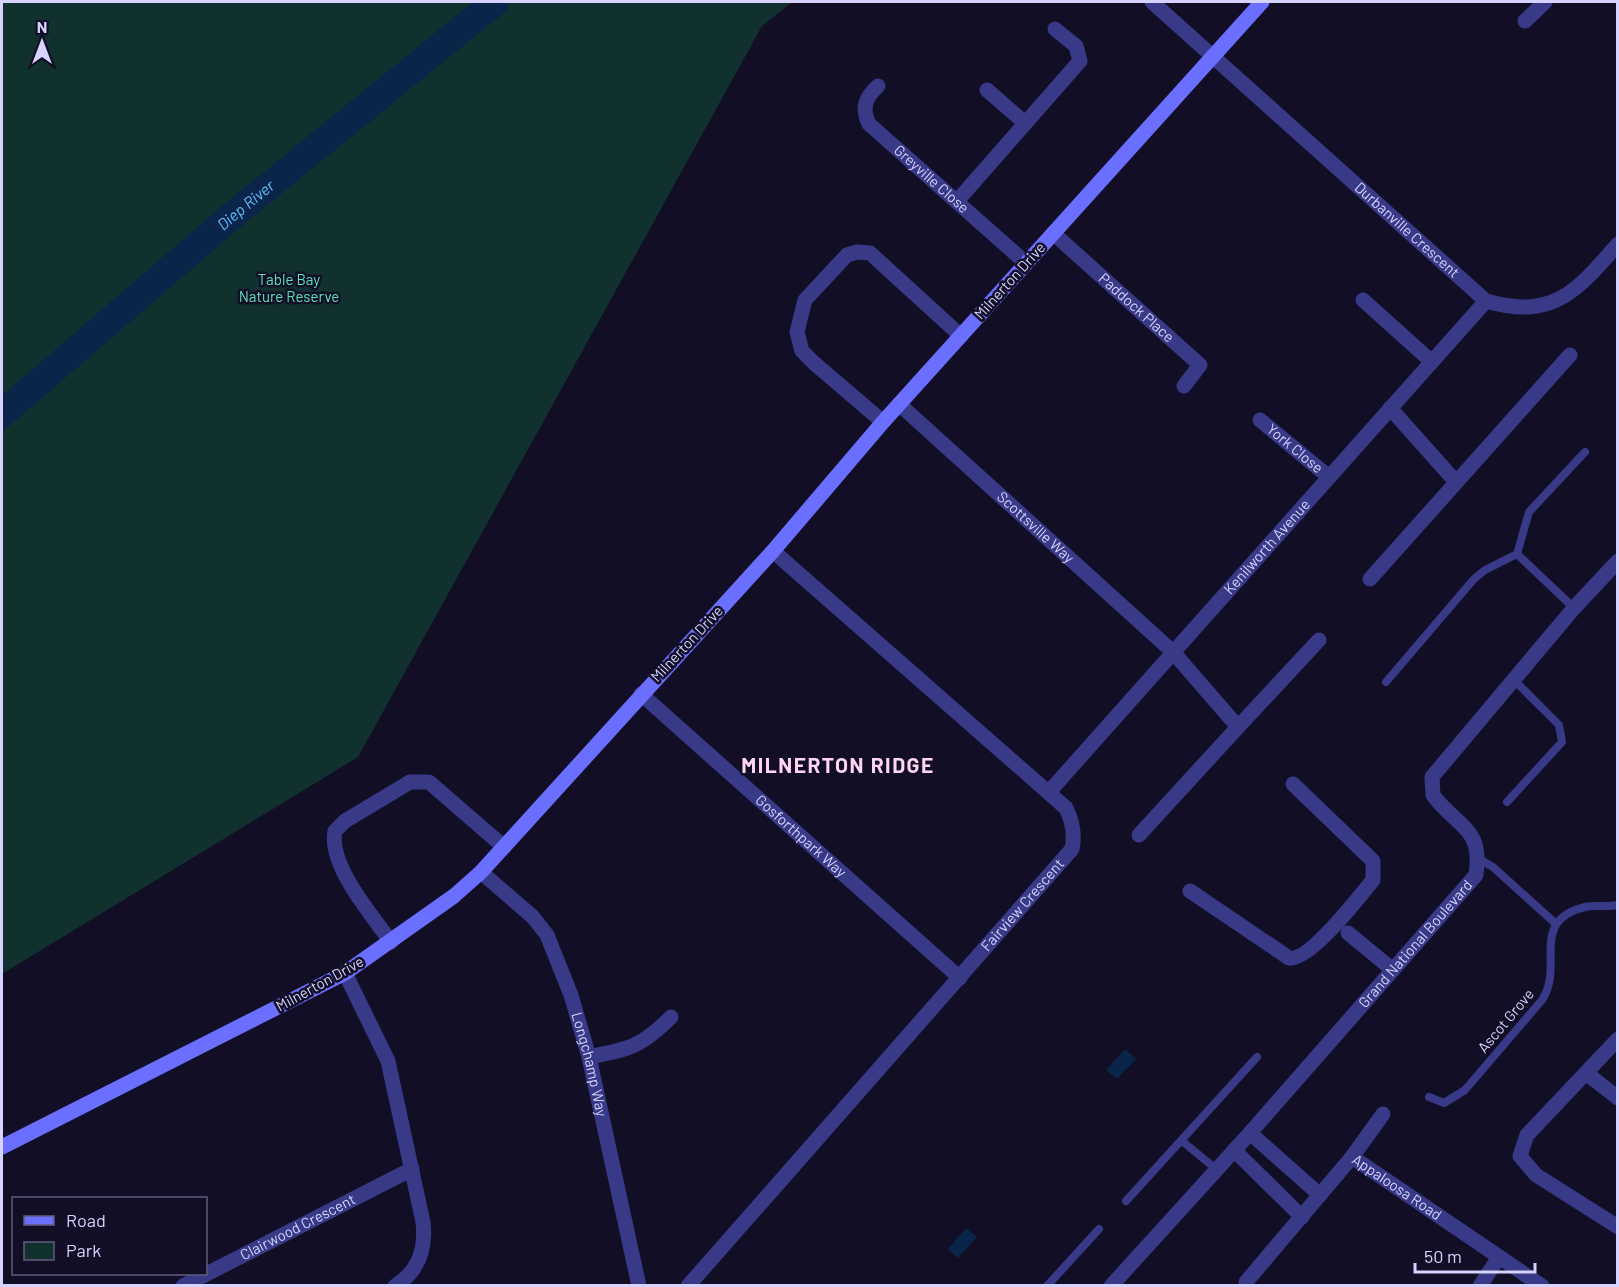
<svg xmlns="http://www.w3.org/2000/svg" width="1619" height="1287" font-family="Barlow,sans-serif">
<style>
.green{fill:#11312e}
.water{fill:#0a2549}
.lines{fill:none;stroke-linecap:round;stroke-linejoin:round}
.river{stroke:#0a2549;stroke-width:28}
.lane{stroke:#383987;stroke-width:8}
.street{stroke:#383987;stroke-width:15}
.secondary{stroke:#6b6fff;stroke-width:15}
.labels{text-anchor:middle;stroke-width:5;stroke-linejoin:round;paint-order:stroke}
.street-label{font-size:15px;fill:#d6d4ff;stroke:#110e26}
.park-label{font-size:15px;fill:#5be4ba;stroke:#110e26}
.water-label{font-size:16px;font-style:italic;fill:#62bfff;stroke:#110e26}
.district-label{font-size:21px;font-weight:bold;letter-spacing:1.5px;fill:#ffd6f2;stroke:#110e26}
</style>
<rect width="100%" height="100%" fill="#110e26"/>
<!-- green -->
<polygon class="green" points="2,2 792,2 762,26 358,757 2,974"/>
<!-- water -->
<g class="water">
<polygon points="1125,1049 1136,1059 1117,1079 1106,1070"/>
<polygon points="966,1228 977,1237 958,1258 948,1249"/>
</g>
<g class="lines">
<!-- river -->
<path class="river" id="s1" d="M2 414 233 215 495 2"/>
<!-- lane -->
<g class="lane">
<polyline points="1517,554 1574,608"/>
<polyline points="1386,682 1474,579 1485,570 1517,554 1529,512 1585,452"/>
<polyline points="1507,802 1562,742 1559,725 1514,680"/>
<polyline points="1479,859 1493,867 1555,923"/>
<path d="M1429 1097 1444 1103 1465 1090 1542 1000C1565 966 1528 921 1585 907 1595 905 1607 907 1618 905"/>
<polyline points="1182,1141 1216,1169"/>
<polyline points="1126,1201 1257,1057"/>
<polyline points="1047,1286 1099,1229"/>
</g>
<!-- street -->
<g class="street">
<path id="s2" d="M1152 2 1486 301C1553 320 1576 292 1618 244"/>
<polyline points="1525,21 1545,2"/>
<path id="s3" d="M878 86C866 97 861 107 869 124L1026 263"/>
<polyline points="987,90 1025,123"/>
<polyline points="958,200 1080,61 1076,46 1055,29"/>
<path id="s4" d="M1053 233 1200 365 1184 386"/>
<polyline points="1363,300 1432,362"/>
<path id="s5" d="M899 404 1173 652 1238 727 1319 640"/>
<polyline points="1390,408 1456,482"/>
<path id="s6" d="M1260 420 1329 477"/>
<polyline points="883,422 814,363 802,351 797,332 805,300 847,255 857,252 870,253 961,336"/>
<polyline points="1370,579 1570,355"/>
<path id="s7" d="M641 694 960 978"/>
<path id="s8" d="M1049 792 1486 301"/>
<polyline points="1139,835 1238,727"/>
<path id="s9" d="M481 872 533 917 547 935 571 995 589 1057 639 1286"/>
<path d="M1190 891 1289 958C1309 962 1360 896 1373 880V861L1293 784"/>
<polyline points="1348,933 1393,970"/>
<path d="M391 942C372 915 328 865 335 831L345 821 410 782H429L504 847"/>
<path d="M345 973 388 1061 423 1222C426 1249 419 1271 395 1286"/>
<polyline points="1618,1039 1527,1135 1520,1156 1536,1175 1618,1227"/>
<path d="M589 1057C630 1049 641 1047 671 1017"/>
<polyline points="1586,1073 1618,1098"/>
<polyline points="1250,1133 1320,1195"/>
<polyline points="1234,1150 1302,1217"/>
<polyline points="1352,1157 1383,1114"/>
<path id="s10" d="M1246 1282 1352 1157 1542 1286"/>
<path id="s11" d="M183 1286 412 1169"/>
<path id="s12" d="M688 1286 1072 849C1075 834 1073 822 1066 808L773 551"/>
<path id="s13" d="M1111 1286 1250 1133 1476 875C1483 826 1457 828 1433 795L1432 777 1574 608 1618 561"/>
<polyline points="1480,1286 1499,1257"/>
</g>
<!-- secondary -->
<polyline class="secondary" points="2,1147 345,973 454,896 481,872 773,551 883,422 1262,2"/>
</g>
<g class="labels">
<!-- street labels -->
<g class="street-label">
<text dy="5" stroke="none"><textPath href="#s3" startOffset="126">Greyville Close</textPath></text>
<text dy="5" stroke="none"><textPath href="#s2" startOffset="342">Durbanville Crescent</textPath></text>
<text transform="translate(1010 281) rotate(-48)" y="5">Milnerton Drive</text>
<text dy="5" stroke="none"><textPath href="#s4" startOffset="112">Paddock Place</textPath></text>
<text dy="5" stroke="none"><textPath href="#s6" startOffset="45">York Close</textPath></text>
<text dy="5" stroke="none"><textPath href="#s5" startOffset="184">Scottsville Way</textPath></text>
<text dy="5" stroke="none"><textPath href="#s8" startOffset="328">Kenilworth Avenue</textPath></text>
<text transform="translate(687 644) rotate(-47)" y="5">Milnerton Drive</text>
<text dy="5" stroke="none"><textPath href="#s7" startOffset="214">Gosforthpark Way</textPath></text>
<text dy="5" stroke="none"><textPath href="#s12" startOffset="507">Fairview Crescent</textPath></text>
<text dy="5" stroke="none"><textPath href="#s13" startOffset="458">Grand National Boulevard</textPath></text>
<text transform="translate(320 984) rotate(-29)" y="5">Milnerton Drive</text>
<text transform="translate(1506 1021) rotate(-50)" y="5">Ascot Grove</text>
<text dy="5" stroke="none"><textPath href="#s9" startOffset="228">Longchamp Way</textPath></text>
<text dy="5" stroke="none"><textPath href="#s10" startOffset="218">Appaloosa Road</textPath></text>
<text dy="5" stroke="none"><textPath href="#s11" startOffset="129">Clairwood Crescent</textPath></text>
</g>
<!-- park labels -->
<g class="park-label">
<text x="289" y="285">Table Bay<tspan x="289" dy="17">Nature Reserve</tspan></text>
</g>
<!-- water labels -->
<g class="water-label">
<text dy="6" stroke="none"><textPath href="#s1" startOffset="321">Diep River</textPath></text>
</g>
<!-- district labels -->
<g class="district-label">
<text x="838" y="773">MILNERTON RIDGE</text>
</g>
</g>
<!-- border -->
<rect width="1619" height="1287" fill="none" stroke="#d6d4ff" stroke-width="6"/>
<!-- legend -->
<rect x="12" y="1197" width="195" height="78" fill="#110e26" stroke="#605d7d" stroke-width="1.5"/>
<rect x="24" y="1216" width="30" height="9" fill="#6b6fff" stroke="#605d7d" stroke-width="1.5"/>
<text x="66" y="1227" font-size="18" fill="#d6d4ff">Road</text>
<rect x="24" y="1242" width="30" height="18" fill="#11312e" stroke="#605d7d" stroke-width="1.5"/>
<text x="66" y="1257" font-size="18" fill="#d6d4ff">Park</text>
<!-- north arrow -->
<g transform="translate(42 42)" stroke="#110e26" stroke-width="4.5" paint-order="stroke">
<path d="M0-4.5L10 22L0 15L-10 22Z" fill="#d6d4ff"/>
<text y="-9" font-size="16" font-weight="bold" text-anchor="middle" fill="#d6d4ff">N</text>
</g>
<!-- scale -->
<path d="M1415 1263v9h120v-9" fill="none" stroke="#d6d4ff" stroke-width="3"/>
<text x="1424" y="1263" font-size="18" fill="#d6d4ff" stroke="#110e26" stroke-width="4.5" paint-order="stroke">50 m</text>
</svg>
